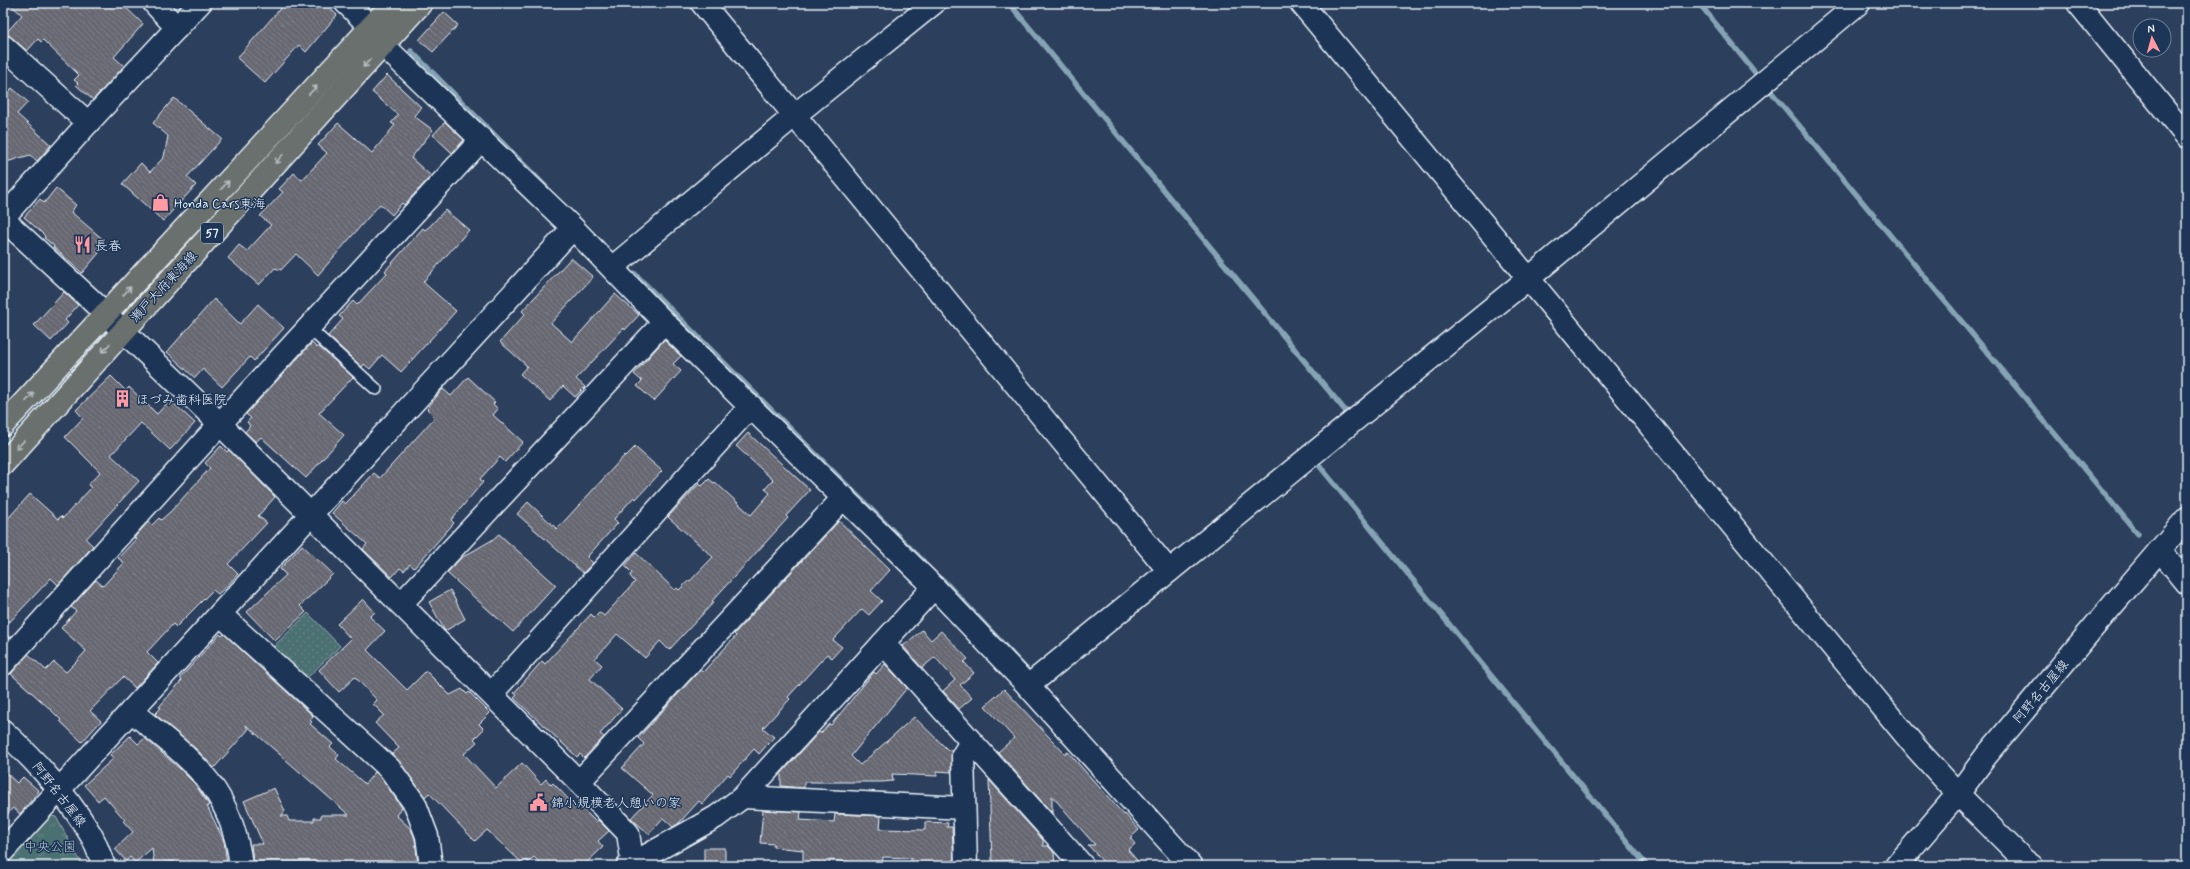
<svg xmlns="http://www.w3.org/2000/svg" width="2190" height="869" font-family="Mynerve,'Klee One',sans-serif">
<style>
.grass{fill:url(#grass-dots);stroke:#9ab0b4}
.park{fill:url(#park-tufts);stroke:#9ab0b4}
.lines{fill:none;stroke-linecap:round;stroke-linejoin:round}
.stream{stroke:#86a3b5;stroke-width:5.5}
.building{fill:url(#building-back-hatch);stroke:#e8f1f8}
.service-casing{stroke:#e8f1f8;stroke-width:14}
.minor-casing{stroke:#e8f1f8;stroke-width:25}
.tertiary-casing{stroke:#e8f1f8;stroke-width:25}
.secondary-casing{stroke:#e8f1f8;stroke-width:25}
.primary-casing{stroke:#e8f1f8;stroke-width:25}
.service{stroke:#1d3557;stroke-width:11}
.minor{stroke:#1d3557;stroke-width:22}
.tertiary{stroke:#1d3557;stroke-width:22}
.secondary{stroke:#1d3557;stroke-width:22}
.primary{stroke:#6b706d;stroke-width:22}
.oneway{stroke:#b6bdc0}
.labels{text-anchor:middle;stroke-width:3;stroke-linejoin:round;paint-order:stroke}
.shield{fill:#1d3557;stroke:#abb9c8;stroke-width:1}
.shield-label{font-size:12px;font-weight:bold;fill:#e8f1f8}
.poi-label{font-size:13px;fill:#e8f1f8;stroke:#1d3557;text-anchor:start}
.street-label{font-size:13px;fill:#e8f1f8;stroke:#1d3557}
.park-label{font-size:13px;fill:#b1c4c9;stroke:#1d3557}
</style>
<defs>
<pattern id="grass-dots" width="8" height="8" patternUnits="userSpaceOnUse"><rect width="8" height="8" fill="#4c6f71"/><path d="M2 2h.1M6 6h.1" fill="none" stroke="#668486" stroke-width="1.8" stroke-linecap="round"/></pattern>
<pattern id="park-tufts" width="24" height="20" patternUnits="userSpaceOnUse"><rect width="24" height="20" fill="#4c6f71"/><path d="M3 7l-1-3M5 7V3M7 7l1-3M15 17l-1-3M17 17v-4M19 17l1-3" fill="none" stroke="#668486"/></pattern>
<pattern id="building-back-hatch" width="6" height="6" patternUnits="userSpaceOnUse"><rect width="6" height="6" fill="#686872"/><path d="M-1 5l2 2M0 0l6 6M5-1l2 2" fill="none" stroke="#7e7e87"/></pattern>
</defs>
<rect width="100%" height="100%" fill="#2c3f5c"/>
<filter id="ink" filterUnits="userSpaceOnUse"><feTurbulence type="fractalNoise" baseFrequency=".025" numOctaves="2"/><feDisplacementMap in="SourceGraphic" scale="8" xChannelSelector="R" yChannelSelector="G"/><feConvolveMatrix kernelMatrix="1 2 1 2 8 2 1 2 1" color-interpolation-filters="sRGB"/></filter>
<g filter="url(#ink)">
<!-- grass -->
<polygon class="grass" points="308,613 340,646 304,681 270,650"/>
<!-- park -->
<polygon class="park" points="50,816 56,817 83,866 5,866"/>
<g class="lines">
<!-- stream -->
<g class="stream">
<polyline points="332,3 341,11"/>
<polyline points="1009,3 1348,414"/>
<polyline points="1699,3 1757,75"/>
<polyline points="411,51 547,188"/>
<polyline points="1768,88 2138,534"/>
<polyline points="635,274 924,562"/>
<polyline points="1318,464 1647,866"/>
<polyline points="943,580 1030,673"/>
</g>
</g>
<!-- building -->
<g class="building">
<polygon points="9,3 121,3 143,24 114,57 124,66 93,100 76,85 78,83 74,80 79,75 43,40 41,42 38,39 27,51 11,37 5,34 22,15"/>
<polygon points="285,3 324,3 337,15 306,52 299,45 265,83 237,58"/>
<polygon points="444,12 458,25 433,52 419,40"/>
<polygon points="387,75 421,107 414,116 433,130 411,158 431,176 404,205 402,203 392,215 380,204 318,275 296,254 281,270 275,268 259,285 228,258 239,245 247,251 271,225 260,216 283,192 279,189 294,173 302,180 327,153 318,145 338,123 372,153 395,125 391,123 398,115 372,92"/>
<polygon points="12,88 28,102 17,114 51,145 37,161 30,155 3,163 3,98"/>
<polygon points="174,98 222,139 187,177 196,185 163,221 122,184 141,163 150,172 164,157 168,136 153,123"/>
<polygon points="445,122 464,140 452,153 433,135"/>
<polygon points="56,188 76,205 71,212 105,241 97,250 99,253 82,273 53,247 54,246 44,238 45,236 42,233 24,217 40,199 44,203"/>
<polygon points="445,210 469,230 423,282 456,311 401,372 382,355 370,369 364,364 362,367 328,336 343,319 339,316 353,301 357,305 387,273 385,271 423,228 425,230 430,226"/>
<polygon points="571,258 593,277 551,323 572,342 615,294 639,315 625,330 624,328 576,379 585,387 575,397 563,386 550,401 520,374 527,366 500,342 525,314 522,311"/>
<polygon points="64,292 78,305 65,320 68,323 51,341 34,325"/>
<polygon points="214,299 240,324 258,304 284,328 254,361 250,357 222,387 203,369 195,378 167,352"/>
<polygon points="664,340 681,356 673,364 681,371 654,401 637,386 642,381 634,374"/>
<polygon points="312,343 317,348 318,346 353,377 319,413 344,435 306,478 261,437 256,442 245,432 250,426 247,422 251,418 246,414"/>
<polygon points="111,376 126,391 129,387 157,414 170,400 195,423 170,450 141,423 111,455 139,481 86,539 93,546 58,585 51,578 3,629 3,524 30,494 58,519 61,516 63,518 91,488 88,485 100,472 65,437 83,418 76,410"/>
<polygon points="468,377 495,402 493,404 498,409 493,415 523,442 505,462 500,457 480,479 483,482 451,520 454,523 414,568 410,564 404,571 400,568 392,577 363,549 367,544 332,513 342,501 345,504 351,498 374,473 380,478 435,417 427,409 432,402 443,389 451,396"/>
<polygon points="748,433 810,490 786,516 788,518 712,601 714,602 669,650 660,641 645,658 617,634 595,659 602,665 590,679 622,709 600,734 604,737 584,758 580,754 577,757 514,698 517,695 514,693 542,661 545,664 591,614 594,617 599,612 604,616 635,582 630,576 632,573 625,566 636,553 675,590 677,588 679,590 689,580 690,581 713,557 668,517 699,484 702,486 709,479 714,483 715,482 751,515 770,493 765,489 773,480 736,446"/>
<polygon points="221,446 227,452 229,450 275,497 258,516 267,523 228,564 238,574 227,586 218,594 213,590 176,627 173,624 147,652 158,663 135,688 123,677 90,711 101,721 82,742 60,721 61,720 49,708 11,674 28,654 46,670 54,662 66,672 76,662 86,651 61,628 76,611 71,607 96,580 103,586 124,563 118,558 136,539 134,538 148,522 152,525 159,518 161,520 171,511 210,468 205,463"/>
<polygon points="635,447 662,471 636,499 634,497 614,519 618,523 587,557 593,563 583,573 517,514 528,502 557,529 625,455 626,456"/>
<polygon points="839,521 890,570 871,591 882,601 869,615 862,609 833,640 842,647 832,658 827,654 788,697 790,699 763,728 774,737 759,754 754,749 730,776 728,774 702,804 699,801 679,823 673,827 663,818 649,834 631,818 653,795 622,768 644,744 638,738 700,670 703,672 736,636 734,634"/>
<polygon points="499,534 556,585 513,632 447,573 461,558 492,540"/>
<polygon points="302,545 333,574 300,606 306,612 275,641 247,612 286,575 280,569"/>
<polygon points="450,590 465,619 445,631 429,602"/>
<polygon points="363,599 375,612 370,617 385,631 367,650 407,690 426,671 450,695 462,689 467,694 469,692 490,713 479,724 484,729 474,739 477,742 464,754 496,788 522,763 541,784 546,779 551,785 553,783 577,808 580,806 596,822 598,820 609,831 598,841 603,847 583,866 543,866 534,857 528,862 526,860 522,863 487,830 475,841 429,793 425,797 400,762 392,754 399,748 375,723 384,715 373,704 377,700 355,677 339,692 319,670 351,639 337,624"/>
<polygon points="922,630 931,640 941,631 968,659 964,662 974,673 960,685 972,698 959,709 943,691 955,680 935,657 922,668 903,646"/>
<polygon points="3,631 10,638 3,645"/>
<polygon points="220,634 222,636 224,634 313,716 310,720 312,722 310,724 333,744 330,747 339,755 336,759 365,784 375,772 381,777 402,808 396,815 411,829 415,839 418,866 318,866 318,861 253,861 251,844 263,844 244,801 274,788 285,811 281,816 287,816 289,821 314,821 314,818 321,818 321,815 349,815 246,725 248,730 214,768 197,750 155,714 161,708 159,707 182,680 180,678"/>
<polygon points="885,664 907,688 851,756 860,765 914,717 948,750 952,750 951,772 937,771 937,776 892,774 893,781 882,782 804,782 804,788 781,786 781,774 819,732 821,733 829,724 831,725 874,672 876,674"/>
<polygon points="1004,689 1065,754 1068,752 1124,815 1125,814 1139,830 1130,838 1135,844 1128,850 1142,866 1107,866 1088,845 1095,845 1052,796 1052,813 998,752 1014,738 985,706"/>
<polygon points="130,736 138,744 145,738 180,769 195,784 209,805 207,806 224,841 227,864 175,866 174,861 154,864 152,848 135,863 130,857 126,861 115,849 133,832 123,821 125,820 104,796 98,801 84,785 114,758 110,755"/>
<polygon points="3,770 17,783 23,777 39,791 20,814 13,808 3,819"/>
<polygon points="989,780 1043,840 1043,846 1048,846 1054,853 1055,866 1039,866 1038,864 1033,864 1033,862 1014,862 1014,860 992,861"/>
<polygon points="763,810 801,812 800,820 834,822 835,814 881,816 880,829 925,830 925,822 948,823 947,827 952,827 954,866 911,866 911,858 883,857 882,866 830,860 829,865 803,863 803,850 773,847 774,844 760,843"/>
<rect x="704" y="848" width="21" height="18"/>
</g>
<g class="lines">
<defs>
<polyline id="service" points="309,328 376,389"/>
<g id="minor">
<polyline points="154,3 177,28"/>
<polyline points="346,3 371,27"/>
<polyline points="702,3 1169,571"/>
<polyline points="2078,3 2187,137"/>
<polyline points="383,45 573,228 664,322 934,587 1028,686 1191,866"/>
<polyline points="3,46 88,123"/>
<polyline points="3,218 88,123 200,3"/>
<polyline points="3,219 91,300 220,424 579,782 628,833 633,866"/>
<polyline points="613,267 795,115 934,3"/>
<polyline points="2160,550 2187,583"/>
<polyline points="401,604 664,322"/>
<polyline points="220,614 390,769 415,804 427,836 431,866"/>
<polyline points="883,643 1083,866"/>
<polyline points="3,664 220,424 482,139"/>
<polyline points="1028,686 1529,278 1859,3"/>
<polyline points="492,693 751,406"/>
<path d="M131 711C189 758 232 786 241 866"/>
<polyline points="579,782 844,497"/>
<polyline points="1958,794 2025,861 2032,866"/>
<polyline points="743,797 964,808"/>
<polyline points="3,851 573,228"/>
<polyline points="628,866 716,817 743,797 934,587"/>
<polyline points="966,866 963,755 971,742"/>
</g>
<polyline id="tertiary" points="1301,3 1917,749 1958,794"/>
<g id="secondary">
<path d="M3 731C37 762 67 795 91 835 96 844 100 856 104 866"/>
<polyline points="1896,866 1958,794 1986,756 2093,628 2187,518"/>
</g>
<g id="primary">
<polyline points="3,425 393,3"/>
<polyline points="3,464 421,3"/>
</g>
</defs>
<!-- service casing -->
<use href="#service" class="service-casing"/>
<!-- minor casing -->
<use href="#minor" class="minor-casing"/>
<!-- tertiary casing -->
<use href="#tertiary" class="tertiary-casing"/>
<!-- secondary casing -->
<use href="#secondary" class="secondary-casing"/>
<!-- primary casing -->
<use href="#primary" class="primary-casing"/>
<!-- service -->
<use href="#service" class="service"/>
<!-- minor -->
<use href="#minor" class="minor"/>
<!-- tertiary -->
<use href="#tertiary" class="tertiary"/>
<!-- secondary -->
<use href="#secondary" class="secondary"/>
<!-- primary -->
<use href="#primary" class="primary"/>
</g>
<!-- one-way arrows -->
<defs><path id="oneway-shaft" d="M-6 0H5M1.5-3L5.5 0L1.5 3" fill="none" stroke-width="1.6" stroke-linecap="round" stroke-linejoin="round"/></defs>
<g class="oneway">
<use href="#oneway-shaft" transform="translate(367 63) rotate(132)"/>
<use href="#oneway-shaft" transform="translate(313 90) rotate(-47)"/>
<use href="#oneway-shaft" transform="translate(279 159) rotate(132)"/>
<use href="#oneway-shaft" transform="translate(225 185) rotate(-47)"/>
<use href="#oneway-shaft" transform="translate(127 291) rotate(-47)"/>
<use href="#oneway-shaft" transform="translate(106 348) rotate(132)"/>
<use href="#oneway-shaft" transform="translate(30 397) rotate(-47)"/>
<use href="#oneway-shaft" transform="translate(20 445) rotate(133)"/>
</g>
</g>
<!-- icons -->
<defs>
<symbol id="shop-bare" viewBox="-9 -9 18 18"><path d="M-5-2.5h2.3a2.7 3.5 0 0 1 5.4 0H5L5.5 6h-11ZM-1.5-2.5h3a1.5 2.3 0 0 0-3 0Z" fill="#ff9aa2" stroke="#1d3557" stroke-width="2.5" paint-order="stroke"/></symbol>
<symbol id="restaurant-bare" viewBox="-9 -9 18 18"><path d="M-5-6h1v4h1v-4h1v4h1v-4h1v5L-1.5 .5V6h-2V.5L-5-1ZM5-6V6H3V1.5H1.5Q1.5-4 5-6Z" fill="#ff9aa2" stroke="#1d3557" stroke-width="2.5" paint-order="stroke"/></symbol>
<symbol id="building-bare" viewBox="-9 -9 18 18"><path d="M-4-6H4V6H1V3H-1V6H-4ZM-2.5-4.3h1.7v1.8h-1.7ZM.8-4.3h1.7v1.8H.8ZM-2.5-1h1.7V.8h-1.7ZM.8-1h1.7V.8H.8Z" fill="#ff9aa2" stroke="#1d3557" stroke-width="2.5" paint-order="stroke"/></symbol>
<symbol id="civic-bare" viewBox="-9 -9 18 18"><path d="M-.6-6.5H3V-4.5H.6V-3L4-1V1h2V6H-6V1h2V-1L-.6-3ZM-1.2 2.5V6h2.4V2.5Z" fill="#ff9aa2" stroke="#1d3557" stroke-width="2.5" paint-order="stroke"/></symbol>
</defs>
<g fill-rule="evenodd">
<use href="#shop-bare" x="148" y="190" width="25" height="25"/>
<use href="#restaurant-bare" x="70" y="232" width="25" height="25"/>
<use href="#building-bare" x="110" y="386" width="25" height="25"/>
<use href="#civic-bare" x="526" y="790" width="25" height="25"/>
</g>
<g class="labels">
<!-- shield labels -->
<rect class="shield" x="201" y="223" width="22" height="20" rx="3"/>
<g class="shield-label">
<text x="212" y="237">57</text>
</g>
<!-- poi labels -->
<g class="poi-label">
<text x="174" y="208">Honda Cars東海</text>
<text x="95" y="250">長春</text>
<text x="136" y="404">ほづみ歯科医院</text>
<text x="551" y="807">錦小規模老人憩いの家</text>
</g>
<!-- street labels -->
<g class="street-label">
<text transform="translate(163 286) rotate(-47)" y="5">瀬戸大府東海線</text>
<text transform="translate(2040 691) rotate(-50)" y="5">阿野名古屋線</text>
<text transform="translate(60 794) rotate(52)" y="5">阿野名古屋線</text>
</g>
<!-- park labels -->
<g class="park-label">
<text x="50" y="851">中央公園</text>
</g>
</g>
<!-- margin -->
<rect width="2190" height="869" fill="none" stroke="#1d3557" stroke-width="16"/>
<rect x="8" y="8" width="2174" height="853" fill="none" stroke="#e8f1f8" stroke-width="1.5" filter="url(#ink)"/>
<!-- north arrow -->
<g transform="translate(2152 38) rotate(354)"><circle r="19" fill="#1d3557" stroke="#6e8097"/>
<path d="M0-3L7 15L0 10L-7 15Z" fill="#ff9aa2"/>
<text y="-6" font-size="11" font-weight="bold" text-anchor="middle" fill="#e8f1f8">N</text>
</g>
</svg>
